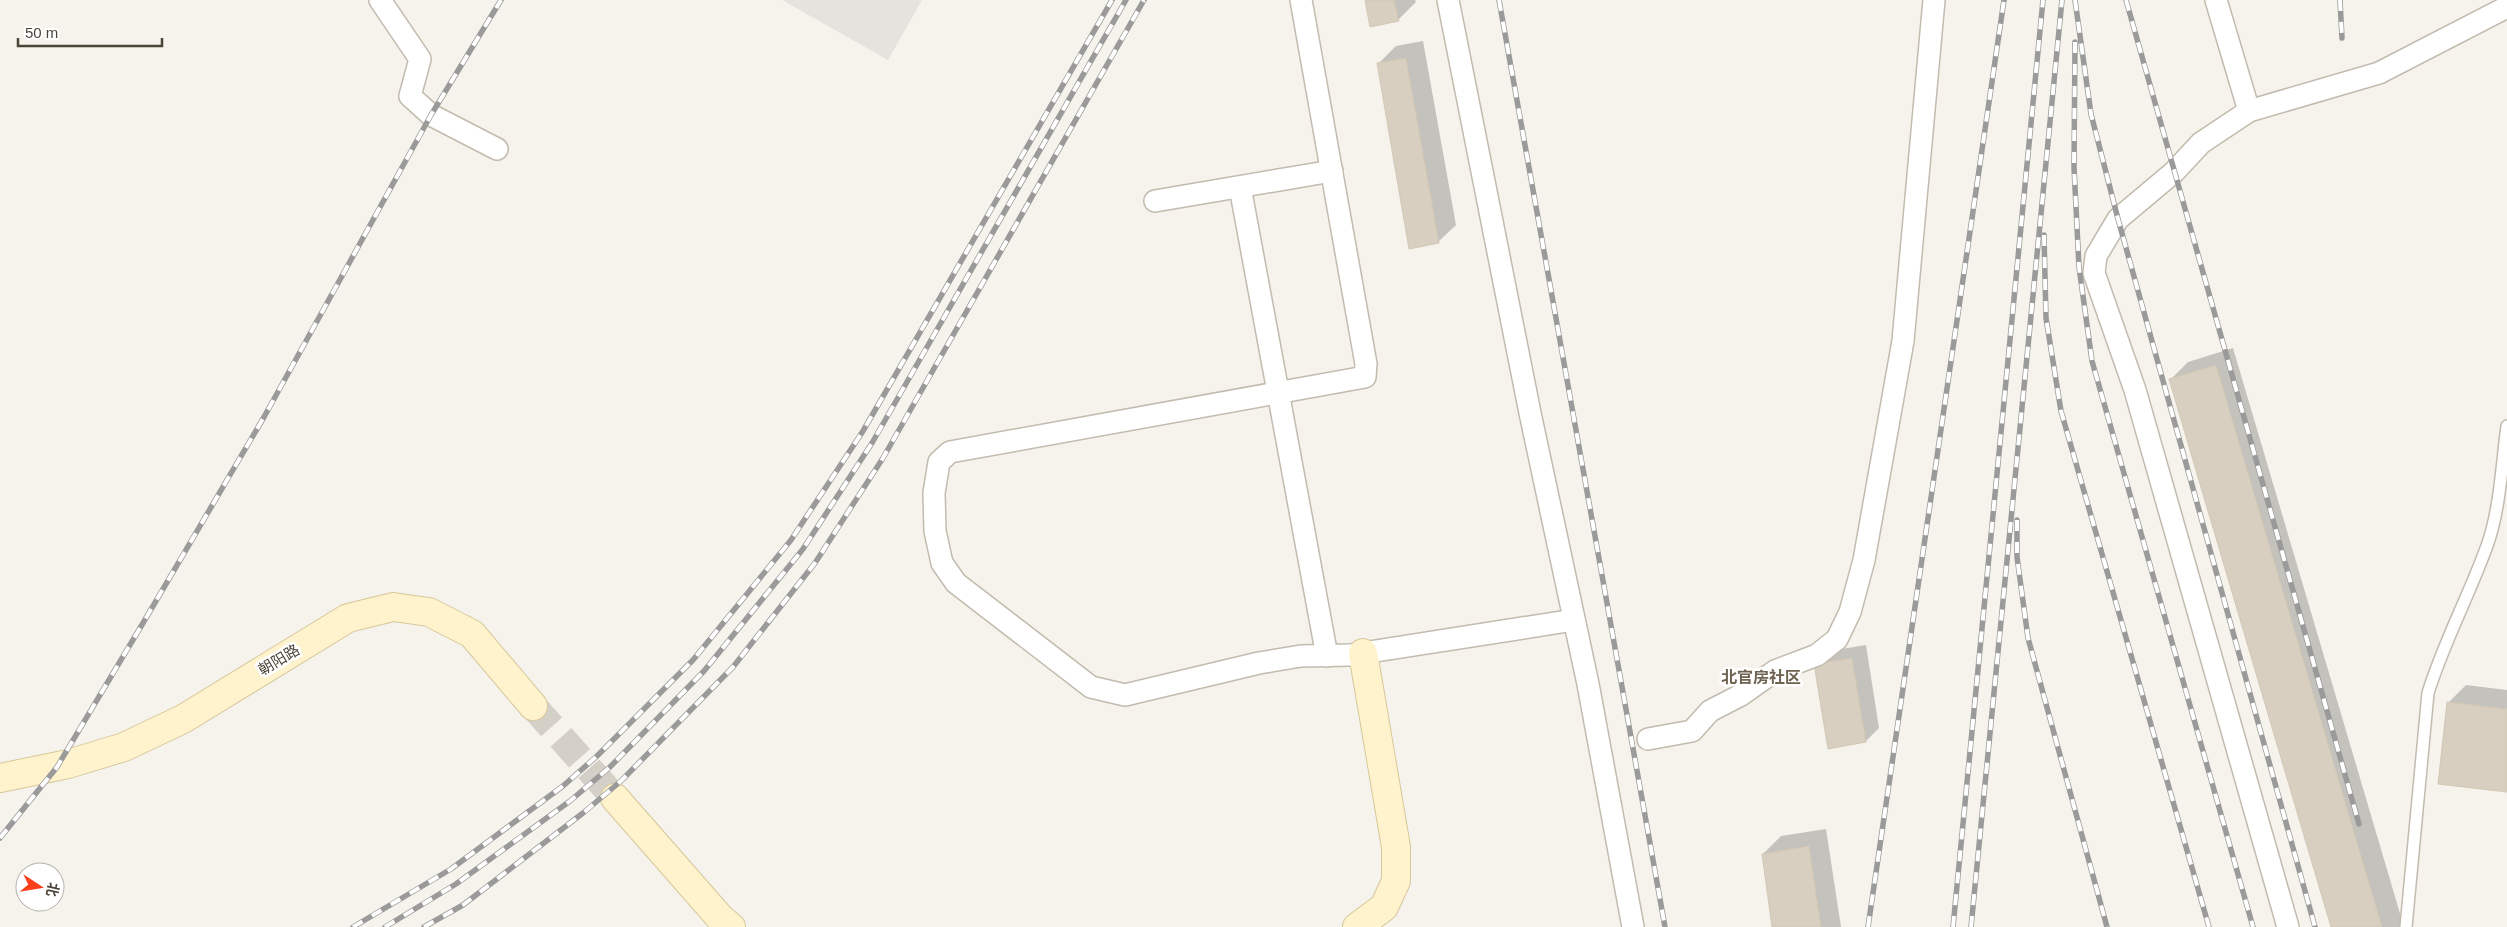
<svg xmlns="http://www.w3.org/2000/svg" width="2507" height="927" font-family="Arial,'Noto Sans SC',sans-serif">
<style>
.industrial{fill:#e6e2dd}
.shadow{fill:#0003}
.building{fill:#d8cfc1;stroke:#d3c7b4}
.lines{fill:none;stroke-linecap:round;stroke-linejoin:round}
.secondary-tunnel{stroke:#d4d0c8;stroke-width:28;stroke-dasharray:28 14;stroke-linecap:butt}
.lane-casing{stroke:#c2bbae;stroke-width:14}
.street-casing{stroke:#c2bbae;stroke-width:24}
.secondary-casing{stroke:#d6c79b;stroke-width:30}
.lane{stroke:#fff;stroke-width:11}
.street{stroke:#fff;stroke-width:21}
.secondary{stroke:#fff3cd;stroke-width:28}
.rail-casing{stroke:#9a9a9a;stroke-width:5.5}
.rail{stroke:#fff;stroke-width:4;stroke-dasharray:11;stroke-linecap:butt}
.labels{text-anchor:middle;stroke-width:5;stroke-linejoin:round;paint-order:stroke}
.street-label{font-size:15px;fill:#4b4439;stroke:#fff}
.neighbourhood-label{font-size:16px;font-weight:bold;fill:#6e6250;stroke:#fff}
</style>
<rect width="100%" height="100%" fill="#f6f3ec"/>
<!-- industrial -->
<polygon class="industrial" points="782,0 922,0 888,60"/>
<!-- shadow -->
<g class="shadow">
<polygon points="1366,0 1415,0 1416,2 1398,20"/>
<polygon points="1423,41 1456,225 1438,242 1378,64 1396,46"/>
<polygon points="2233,348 2404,927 2333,927 2171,379 2188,362"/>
<polygon points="1866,645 1879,728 1866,741 1815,665 1829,651"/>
<polygon points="2466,685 2507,690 2507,790 2448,703"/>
<polygon points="1826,829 1841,927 1774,927 1763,854 1781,836"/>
</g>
<!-- building -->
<g class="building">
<polygon points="1365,0 1394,0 1399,21 1370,27"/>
<polygon points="1406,58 1439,243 1409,249 1377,63"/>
<polygon points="2216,365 2382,927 2331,927 2169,379"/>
<polygon points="1852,658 1866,742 1828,749 1814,664"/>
<polygon points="2447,702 2507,709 2507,792 2438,784"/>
<polygon points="1809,846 1821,927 1772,927 1762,854"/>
</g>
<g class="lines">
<!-- secondary-tunnel -->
<polyline class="secondary-tunnel" points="533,706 615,798"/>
<defs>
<path id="lane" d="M2406 927 2428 693C2444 641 2470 594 2488 543 2500 508 2502 463 2507 426"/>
<g id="street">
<polyline points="380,0 420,59 410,96 431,115 497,149"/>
<polyline points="1301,0 1366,364 1365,377 950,452 939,462 934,493 935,531 942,563 956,583 1091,687 1125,695 1259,663 1301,656 1350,655 1574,620"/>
<polyline points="1448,0 1530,413 1588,684 1633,927"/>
<polyline points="2216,0 2249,111"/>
<polyline points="1240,187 1327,656"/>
<polyline points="1155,201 1332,171"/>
<polyline points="1648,739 1692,731 1710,711 1741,695 1775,671 1817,655 1837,639 1850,612 1864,560 1903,341 1934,0"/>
<polyline points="2288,927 2135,390 2094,273 2096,256 2118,219 2174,172 2201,143 2249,111 2379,73 2507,7"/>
</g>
<g id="secondary">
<polyline points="0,778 68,764 124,747 183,719 348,618 393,607 429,612 472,634 533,706"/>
<polyline points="615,798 721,919 731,927"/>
<polyline points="1357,927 1384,907 1396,881 1396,847 1363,653"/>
</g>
</defs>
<!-- lane casing -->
<use href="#lane" class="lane-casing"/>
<!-- street casing -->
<use href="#street" class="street-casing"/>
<!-- secondary casing -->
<use href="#secondary" class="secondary-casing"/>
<!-- lane -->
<use href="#lane" class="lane"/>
<!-- street -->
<use href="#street" class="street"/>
<!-- secondary -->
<use href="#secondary" class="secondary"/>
<defs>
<g id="rail">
<polyline points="1499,0 1665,927"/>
<polyline points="2075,0 2091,114 2118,219 2315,927"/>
<polyline points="2126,0 2359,824"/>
<polyline points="2340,0 2342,38"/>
<polyline points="2075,42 2074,167 2079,267 2092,361 2253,927"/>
<polyline points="2044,235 2046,318 2061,411 2209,927"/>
<polyline points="2017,520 2017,557 2028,638 2107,927"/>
<polyline points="0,838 57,767 146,618 264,417 431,115 501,0"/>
<polyline points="353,927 451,869 563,786 597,756 693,660 791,540 863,431 1112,0"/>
<polyline points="385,927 456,884 570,801 610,767 704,671 803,549 872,443 1126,0"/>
<polyline points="424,927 463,905 583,813 621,781 733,667 815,563 883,458 1144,0"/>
<polyline points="1868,927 2004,0"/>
<polyline points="1953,927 2043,0"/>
<polyline points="1971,927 2062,0"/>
</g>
</defs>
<!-- rail casing -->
<use href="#rail" class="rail-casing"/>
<!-- rail -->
<use href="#rail" class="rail"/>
</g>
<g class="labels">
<!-- street labels -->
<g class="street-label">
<text transform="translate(279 660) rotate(-31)" y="5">朝阳路</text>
</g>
<!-- neighbourhood labels -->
<g class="neighbourhood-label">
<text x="1761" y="683">北官房社区</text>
</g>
</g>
<!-- north arrow -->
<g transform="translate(40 887) rotate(102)"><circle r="24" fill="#ffffff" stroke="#b7b4b0"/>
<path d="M0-4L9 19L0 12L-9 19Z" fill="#fc3f1d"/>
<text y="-8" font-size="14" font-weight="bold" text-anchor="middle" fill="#4b4439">北</text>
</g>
<!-- scale -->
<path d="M18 38v8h144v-8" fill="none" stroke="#4b4439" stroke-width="2.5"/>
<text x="25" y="38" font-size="15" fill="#4b4439" stroke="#ffffff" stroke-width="4" paint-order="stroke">50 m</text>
</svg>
